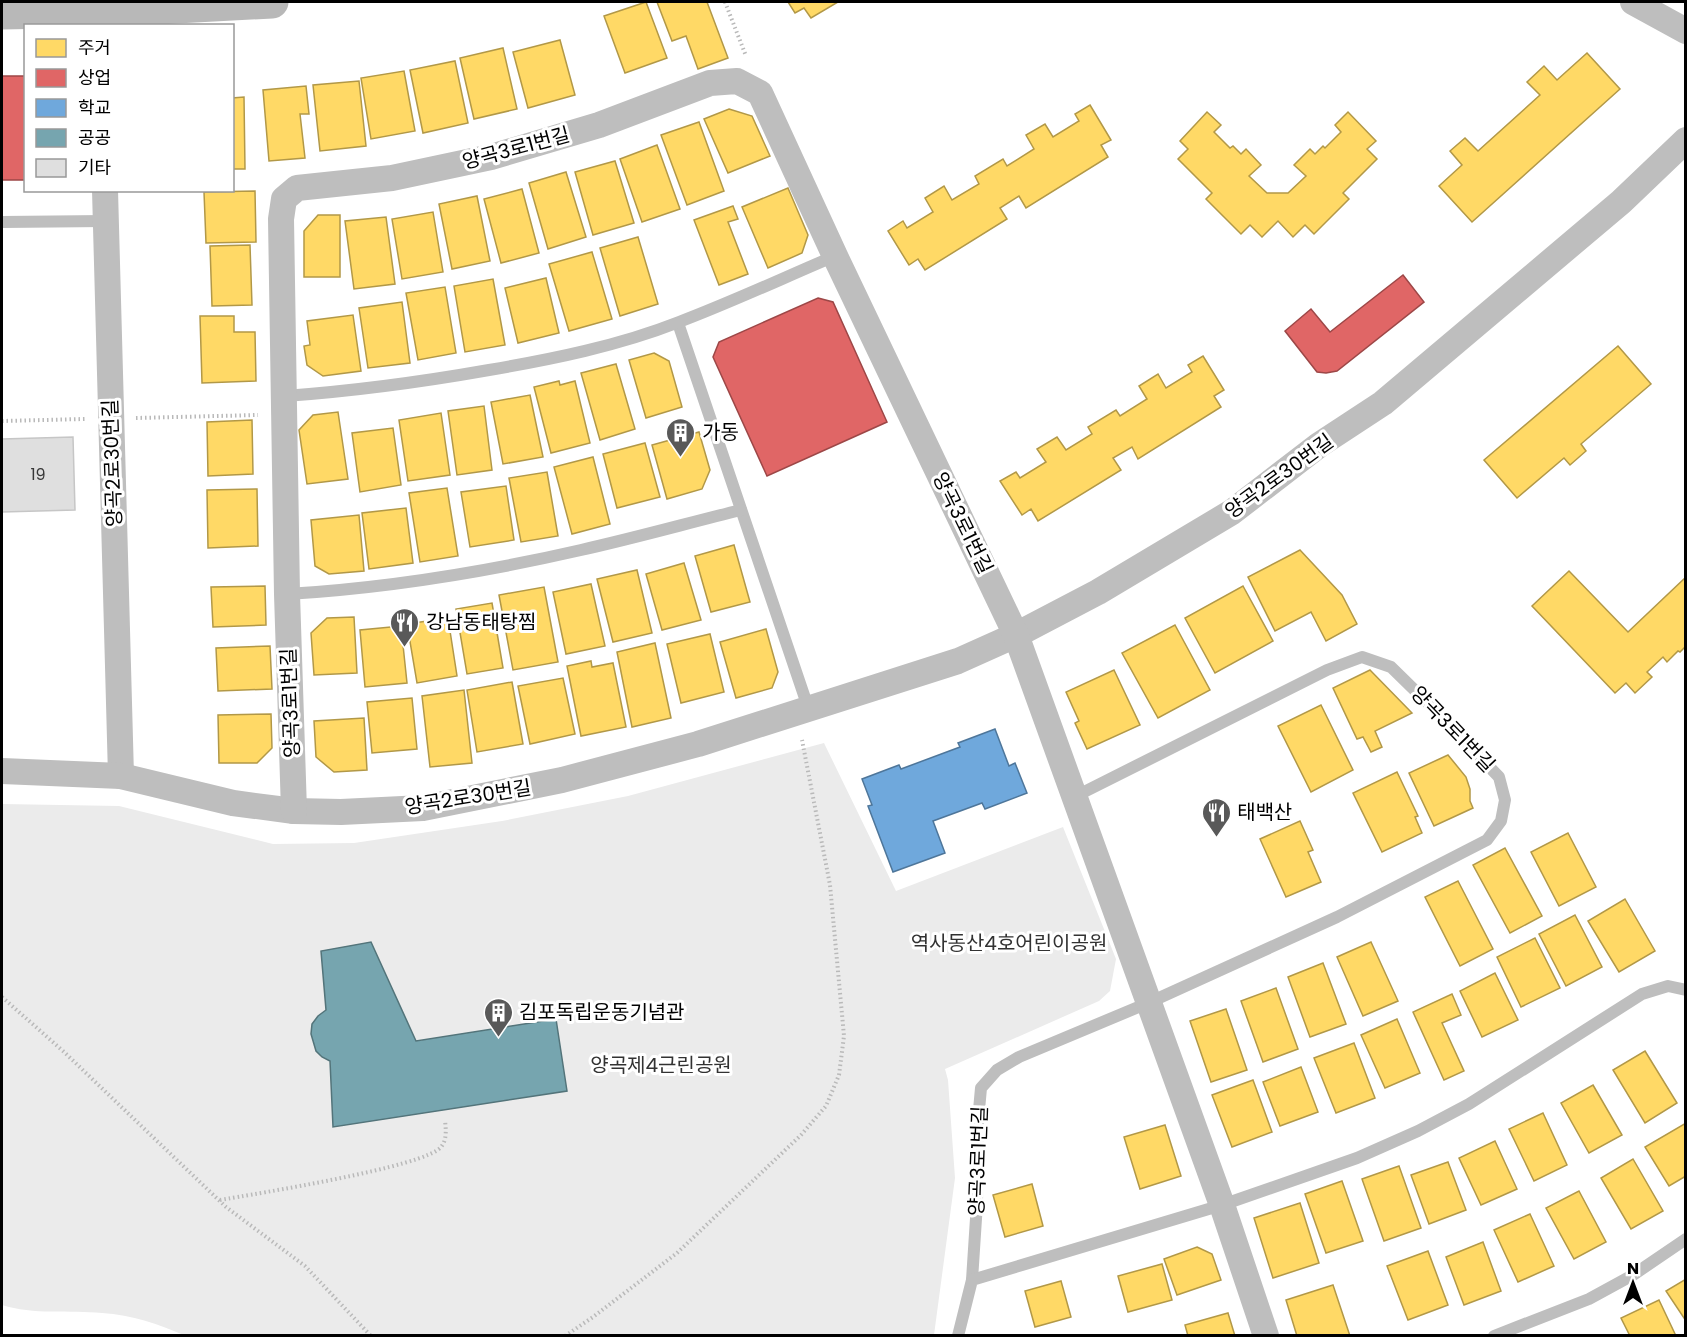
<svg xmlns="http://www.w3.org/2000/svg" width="1687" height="1337" font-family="Poppins,'Noto Sans KR',sans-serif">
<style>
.green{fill:#ebebeb}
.homes{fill:#ffd966;stroke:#b29847;stroke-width:1.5}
.shops{fill:#e06666;stroke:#9d4747;stroke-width:1.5}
.schools{fill:#6fa8dc;stroke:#4e769a;stroke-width:1.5}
.public{fill:#76a5af;stroke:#53747a;stroke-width:1.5}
.building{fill:#dfdfdf;stroke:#c6c6c6;stroke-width:1.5}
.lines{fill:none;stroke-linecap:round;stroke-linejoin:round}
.path{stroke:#b9b9b9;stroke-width:4;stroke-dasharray:1.5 3;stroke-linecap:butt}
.lane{stroke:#bebebe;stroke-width:12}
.street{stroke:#bebebe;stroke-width:26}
.secondary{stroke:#b8b8b8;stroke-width:33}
.labels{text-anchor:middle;stroke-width:6;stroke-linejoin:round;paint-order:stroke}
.number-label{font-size:16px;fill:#383838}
.street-label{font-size:20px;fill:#000;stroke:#fff}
.poi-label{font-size:20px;fill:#000;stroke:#fff;text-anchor:start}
.park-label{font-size:20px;fill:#323232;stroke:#fff}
</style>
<rect width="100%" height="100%" fill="#fff"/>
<!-- green -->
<path class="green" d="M824 743 896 891 1063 827 1116 959 1110 991 1099 1001 945 1069 948 1080 955 1178 934 1335 186 1336C159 1324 132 1315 102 1313 70 1310 33 1315 2 1305V804L119 806 273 844 354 843 502 821 628 796Z"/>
<!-- homes -->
<g class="homes">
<polygon points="646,2 667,58 625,73 604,16"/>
<polygon points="657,2 707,2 728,58 698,69 686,36 672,41"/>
<polygon points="788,2 838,2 811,18 804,8 795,13"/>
<polygon points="560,40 575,95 528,108 513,52"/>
<polygon points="503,48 517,109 474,119 460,58"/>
<polygon points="1587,53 1620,89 1472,222 1439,186 1462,165 1450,151 1465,138 1478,151 1540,95 1527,82 1544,66 1557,80"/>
<polygon points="455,61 468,123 423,133 410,70"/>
<polygon points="404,71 415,131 371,139 361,78"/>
<polygon points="359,81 366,146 320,151 313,85"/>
<polygon points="306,86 309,114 300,114 305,158 269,161 263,90"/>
<polygon points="244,97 245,169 232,169 232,98"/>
<polygon points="1090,105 1111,140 1101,145 1108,157 1026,208 1019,196 1000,208 1007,219 925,270 918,259 909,265 888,231 903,221 907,228 933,212 925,198 944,186 952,200 979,184 975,176 1003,159 1007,166 1034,149 1026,135 1045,124 1053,137 1079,121 1075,114"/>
<polygon points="729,109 752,116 770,156 728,173 704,119"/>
<polygon points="1207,112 1221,125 1214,132 1230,148 1233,146 1241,154 1246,149 1261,165 1249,176 1267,193 1288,193 1306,176 1294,165 1310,149 1315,154 1323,146 1325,148 1341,132 1335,125 1348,112 1376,141 1367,149 1377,159 1343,193 1349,199 1314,234 1305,225 1293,237 1278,221 1262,237 1250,225 1241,234 1206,199 1212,193 1178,159 1188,149 1180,141"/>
<polygon points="699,122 724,191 687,205 661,135"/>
<polygon points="657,145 680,209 642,222 620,159"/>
<polygon points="615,161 634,223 593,235 575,172"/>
<polygon points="566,172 586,237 548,249 529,183"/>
<polygon points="788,188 808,235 802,253 768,268 742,207"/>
<polygon points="522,189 539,253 501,263 484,199"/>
<polygon points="255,191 256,242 206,243 204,192"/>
<polygon points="477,196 490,261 452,269 439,204"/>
<polygon points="733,206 738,219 728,222 748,274 719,285 694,220"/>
<polygon points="433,212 443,272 402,279 392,219"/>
<polygon points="318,215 340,215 340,277 304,277 304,231"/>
<polygon points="386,217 395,284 354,289 345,221"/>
<polygon points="638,237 658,304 620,316 600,248"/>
<polygon points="250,245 252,305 212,306 210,246"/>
<polygon points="592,252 612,319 569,331 549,264"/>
<polygon points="546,278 559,333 518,343 505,288"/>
<polygon points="493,279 505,345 465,352 454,286"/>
<polygon points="445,287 456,353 418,360 406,293"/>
<polygon points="402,302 410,363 368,368 359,308"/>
<polygon points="353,315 361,371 323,376 307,365 304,346 310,345 307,321"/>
<polygon points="200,316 234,316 234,332 255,332 256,381 202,383"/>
<polygon points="1618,346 1651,384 1581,444 1586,451 1570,465 1564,458 1517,498 1484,460"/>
<polygon points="654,353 669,361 682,407 646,418 629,360"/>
<polygon points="1203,356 1224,390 1214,396 1221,407 1138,459 1132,447 1113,458 1121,470 1038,521 1031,509 1022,515 1000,481 1016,472 1020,478 1046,462 1037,449 1057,437 1066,450 1092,434 1088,427 1116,410 1120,416 1147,399 1139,386 1158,374 1166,388 1192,372 1188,365"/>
<polygon points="616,364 635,429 600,440 581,373"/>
<polygon points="559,381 560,385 575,381 590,443 551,453 534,387"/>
<polygon points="530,395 543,457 503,464 491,402"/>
<polygon points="484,406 492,470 457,475 448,411"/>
<polygon points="338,412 348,479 307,484 299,430 313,415"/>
<polygon points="441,413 450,475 408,481 399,420"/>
<polygon points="252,420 253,474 208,476 207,422"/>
<polygon points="393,428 401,485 360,492 352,433"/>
<polygon points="699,432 710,470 702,489 667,499 652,445"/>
<polygon points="645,443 660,497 617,508 603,454"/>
<polygon points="593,457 610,524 572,534 554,467"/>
<polygon points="547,472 558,536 521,542 509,478"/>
<polygon points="506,486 514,540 470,547 461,492"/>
<polygon points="447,488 458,556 420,562 409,493"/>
<polygon points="257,489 258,546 208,548 207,490"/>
<polygon points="406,508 413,563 369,569 362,513"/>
<polygon points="359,515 364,571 329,574 315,566 311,520"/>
<polygon points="734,545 750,602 711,612 695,556"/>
<polygon points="1300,550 1342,595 1357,624 1326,641 1311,612 1275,631 1248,577"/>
<polygon points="684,563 701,620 662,630 646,574"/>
<polygon points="637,570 652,633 613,642 597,579"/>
<polygon points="1569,571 1628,632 1686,577 1686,646 1680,652 1678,651 1667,662 1663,657 1647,672 1652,677 1635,693 1626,683 1615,693 1532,606"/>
<polygon points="591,584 605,646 566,654 553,592"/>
<polygon points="265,586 266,625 213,627 211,587"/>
<polygon points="1243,586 1273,641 1215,673 1185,618"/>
<polygon points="544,587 558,662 513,670 499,595"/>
<polygon points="492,603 503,668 467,674 456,609"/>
<polygon points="354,617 357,673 314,675 311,633 327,618"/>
<polygon points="448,618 457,676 417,683 407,624"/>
<polygon points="1175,625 1210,690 1158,718 1122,653"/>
<polygon points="401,626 407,683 365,687 360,630"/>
<polygon points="766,629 778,672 772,688 736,698 720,642"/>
<polygon points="710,634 724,692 681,703 667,644"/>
<polygon points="655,643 671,718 632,727 617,652"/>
<polygon points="270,646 272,689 218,691 216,648"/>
<polygon points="591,661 592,667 613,663 626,727 581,736 567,666"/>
<polygon points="1114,670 1140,725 1087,749 1075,723 1079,721 1066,692"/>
<polygon points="1370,670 1412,713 1375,731 1382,747 1371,752 1363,737 1357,739 1333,688"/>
<polygon points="563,678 575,734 530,744 518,686"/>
<polygon points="512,682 523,744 477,752 467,690"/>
<polygon points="464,690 472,763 430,767 422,696"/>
<polygon points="412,698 417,749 372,753 367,702"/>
<polygon points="1321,705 1353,770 1311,792 1278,726"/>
<polygon points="271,714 272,748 257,763 219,763 218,715"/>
<polygon points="364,718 367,770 334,772 316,757 314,721"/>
<polygon points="1448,755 1466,777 1470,789 1470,801 1473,808 1434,826 1409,773"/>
<polygon points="1397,772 1418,816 1415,817 1422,833 1382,852 1353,793"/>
<polygon points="1300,821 1313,850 1308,852 1321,882 1286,897 1260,839"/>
<polygon points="1568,833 1596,887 1559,906 1531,852"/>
<polygon points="1505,848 1542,916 1510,933 1473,865"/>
<polygon points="1458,881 1493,949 1460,966 1425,897"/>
<polygon points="1625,899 1655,951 1619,972 1588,921"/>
<polygon points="1575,915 1602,967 1566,986 1539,934"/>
<polygon points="1535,938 1560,988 1521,1007 1497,957"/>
<polygon points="1371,942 1398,1001 1363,1016 1337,957"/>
<polygon points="1323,963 1346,1024 1310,1037 1288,977"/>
<polygon points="1495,973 1518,1020 1482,1037 1460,991"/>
<polygon points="1276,988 1298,1049 1263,1062 1241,1001"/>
<polygon points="1452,994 1461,1015 1442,1023 1464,1071 1444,1080 1413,1012"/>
<polygon points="1226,1009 1247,1070 1211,1082 1190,1021"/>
<polygon points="1397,1019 1420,1073 1385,1088 1361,1035"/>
<polygon points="1354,1043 1375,1098 1336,1113 1314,1058"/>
<polygon points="1645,1051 1677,1103 1645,1123 1613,1070"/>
<polygon points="1301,1067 1318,1112 1280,1126 1263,1082"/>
<polygon points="1253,1080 1272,1132 1232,1147 1212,1095"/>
<polygon points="1593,1085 1622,1135 1589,1153 1561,1103"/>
<polygon points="1543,1113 1567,1165 1534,1181 1509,1129"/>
<polygon points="1686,1123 1686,1176 1669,1186 1645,1147"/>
<polygon points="1165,1125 1181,1176 1140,1189 1124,1137"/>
<polygon points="1495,1141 1517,1189 1481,1205 1459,1158"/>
<polygon points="1633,1159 1663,1211 1631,1229 1601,1178"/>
<polygon points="1448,1162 1466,1210 1429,1224 1411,1175"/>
<polygon points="1399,1166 1421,1228 1384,1241 1362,1179"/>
<polygon points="1342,1181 1363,1241 1326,1253 1305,1194"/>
<polygon points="1032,1184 1043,1226 1005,1237 993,1195"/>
<polygon points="1579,1191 1606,1242 1574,1259 1546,1208"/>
<polygon points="1300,1203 1319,1263 1273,1278 1254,1218"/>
<polygon points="1530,1214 1554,1266 1518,1282 1494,1230"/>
<polygon points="1483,1242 1501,1291 1464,1305 1446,1257"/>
<polygon points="1197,1247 1212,1254 1221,1280 1177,1295 1164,1259"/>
<polygon points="1428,1251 1448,1305 1408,1320 1387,1266"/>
<polygon points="1162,1264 1172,1300 1128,1312 1118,1276"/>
<polygon points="1686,1279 1686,1321 1666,1291"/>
<polygon points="1061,1281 1071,1317 1035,1327 1025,1291"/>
<polygon points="1333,1285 1350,1336 1297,1336 1286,1300"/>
<polygon points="1659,1300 1676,1336 1630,1336 1621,1318"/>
<polygon points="1228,1313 1235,1336 1188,1336 1185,1325"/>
</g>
<!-- shops -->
<g class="shops">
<rect x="2" y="76" width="24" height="104"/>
<polygon points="1403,275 1424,302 1337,371 1326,373 1317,372 1285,331 1311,309 1330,332"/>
<polygon points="818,298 833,302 887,422 767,476 713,357 719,342"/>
</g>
<!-- schools -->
<polygon class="schools" points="995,729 1009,766 1015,763 1027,793 985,809 982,803 933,821 945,853 893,872 868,806 872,805 862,779 899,765 901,769 960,747 958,743"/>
<!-- public -->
<polygon class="public" points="371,942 416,1041 556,1019 567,1091 333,1127 330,1061 322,1057 316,1051 311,1034 312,1024 318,1016 326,1010 321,951"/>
<!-- building -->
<polygon class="building" points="73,437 75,510 2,512 2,439"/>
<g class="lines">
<!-- path -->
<g class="path">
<polyline points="725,2 746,56"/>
<polyline points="136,418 258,415"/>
<polyline points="2,421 85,419"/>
<polyline points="2,997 63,1051 226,1207 305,1266 371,1336"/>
<path d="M220 1200C254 1194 425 1167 441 1147 447 1140 446 1129 445 1121"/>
<polyline points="565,1336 593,1317 677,1253 801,1135 826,1106 839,1075 844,1036 830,885 802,740"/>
</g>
<!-- lane -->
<g class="lane">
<polyline points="2,222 105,221"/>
<polyline points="678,323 809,710"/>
<path d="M285 396C354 391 421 382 489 370 553 359 618 346 679 322 732 302 783 278 835 256"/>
<path d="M287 594C386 588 485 572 581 550 635 538 688 523 741 510"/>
<polyline points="972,1280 977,1203 978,1121 981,1088 997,1070 1019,1057 1148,1003 1337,917 1487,840 1501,821 1505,800 1499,777 1438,713 1391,667 1362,657 1327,670 1074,797"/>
<polyline points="958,1336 972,1280 1222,1205 1357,1158 1418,1131 1469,1104 1642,994 1668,986 1686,990"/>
<polyline points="1494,1336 1589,1299 1633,1275 1686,1239"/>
</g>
<!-- street -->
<g class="street">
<polyline points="1633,2 1686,31"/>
<polyline points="105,190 121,776"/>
<polyline points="2,771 121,776 233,803 294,811 341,812 423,808 562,780 698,744 958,661 1016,635 1098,592 1232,512 1319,445 1383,403 1621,202 1686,140"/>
<polyline points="294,811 287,594 281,219 284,199 297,188 392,178 491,157 599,125 710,83 737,81 760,93 835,256 1016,635 1222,1205 1266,1336"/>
</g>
<!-- secondary -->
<polyline class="secondary" points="2,13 102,11 272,2"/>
</g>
<!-- icons -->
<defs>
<symbol id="building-pin" viewBox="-11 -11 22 30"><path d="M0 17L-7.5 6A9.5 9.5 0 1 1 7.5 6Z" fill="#595959" stroke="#fff"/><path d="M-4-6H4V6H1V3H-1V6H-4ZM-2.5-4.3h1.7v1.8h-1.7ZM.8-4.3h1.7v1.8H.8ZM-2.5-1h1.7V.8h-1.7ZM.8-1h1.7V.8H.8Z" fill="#fff"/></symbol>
<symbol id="restaurant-pin" viewBox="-11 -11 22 30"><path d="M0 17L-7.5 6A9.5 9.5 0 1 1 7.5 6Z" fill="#595959" stroke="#fff"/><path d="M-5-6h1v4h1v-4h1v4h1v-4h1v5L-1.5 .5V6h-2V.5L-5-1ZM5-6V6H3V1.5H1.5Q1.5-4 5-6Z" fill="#fff"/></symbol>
</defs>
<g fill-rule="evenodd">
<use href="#building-pin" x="664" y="416" width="33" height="45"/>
<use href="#restaurant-pin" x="388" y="606" width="33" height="45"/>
<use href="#restaurant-pin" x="1200" y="796" width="33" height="45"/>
<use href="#building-pin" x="482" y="996" width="33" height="45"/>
</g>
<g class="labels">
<!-- number labels -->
<g class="number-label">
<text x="38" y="480">19</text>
</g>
<!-- street labels -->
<g class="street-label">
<text transform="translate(516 148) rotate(-15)" y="7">양곡3로1번길</text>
<text transform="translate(112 463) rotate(-92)" y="7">양곡2로30번길</text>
<text transform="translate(1279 476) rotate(-36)" y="7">양곡2로30번길</text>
<text transform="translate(963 523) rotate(64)" y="7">양곡3로1번길</text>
<text transform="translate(290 703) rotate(-92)" y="7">양곡3로1번길</text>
<text transform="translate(1453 729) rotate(46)" y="7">양곡3로1번길</text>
<text transform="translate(468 797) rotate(-9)" y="7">양곡2로30번길</text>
<text transform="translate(978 1161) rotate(-88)" y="7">양곡3로1번길</text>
</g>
<!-- poi labels -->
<g class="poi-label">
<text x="702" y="439">가동</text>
<text x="426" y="629">강남동태탕찜</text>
<text x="1237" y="819">태백산</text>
<text x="519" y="1019">김포독립운동기념관</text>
</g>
<!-- park labels -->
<g class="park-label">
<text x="1009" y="950">역사동산4호어린이공원</text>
<text x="661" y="1072">양곡제4근린공원</text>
</g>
</g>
<!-- border -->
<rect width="1687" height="1337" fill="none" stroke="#000000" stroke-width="6"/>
<!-- legend -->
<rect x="24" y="24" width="210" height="168" fill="#ffffff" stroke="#999999" stroke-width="1.5"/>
<rect x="36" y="39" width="30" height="18" fill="#ffd966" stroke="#999999" stroke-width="1.5"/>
<text x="78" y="54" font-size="18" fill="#000000">주거</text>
<rect x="36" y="69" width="30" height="18" fill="#e06666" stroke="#999999" stroke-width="1.5"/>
<text x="78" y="84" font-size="18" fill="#000000">상업</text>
<rect x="36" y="99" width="30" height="18" fill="#6fa8dc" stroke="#999999" stroke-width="1.5"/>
<text x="78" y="114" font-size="18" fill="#000000">학교</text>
<rect x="36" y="129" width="30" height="18" fill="#76a5af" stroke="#999999" stroke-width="1.5"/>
<text x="78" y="144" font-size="18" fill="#000000">공공</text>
<rect x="36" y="159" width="30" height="18" fill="#dfdfdf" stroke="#999999" stroke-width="1.5"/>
<text x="78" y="174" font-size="18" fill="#000000">기타</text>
<!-- north arrow -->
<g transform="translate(1633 1283)" stroke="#ffffff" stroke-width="4.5" paint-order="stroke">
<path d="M0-4.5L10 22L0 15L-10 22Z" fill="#000000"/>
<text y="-9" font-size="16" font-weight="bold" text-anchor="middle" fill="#000000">N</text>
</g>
</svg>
